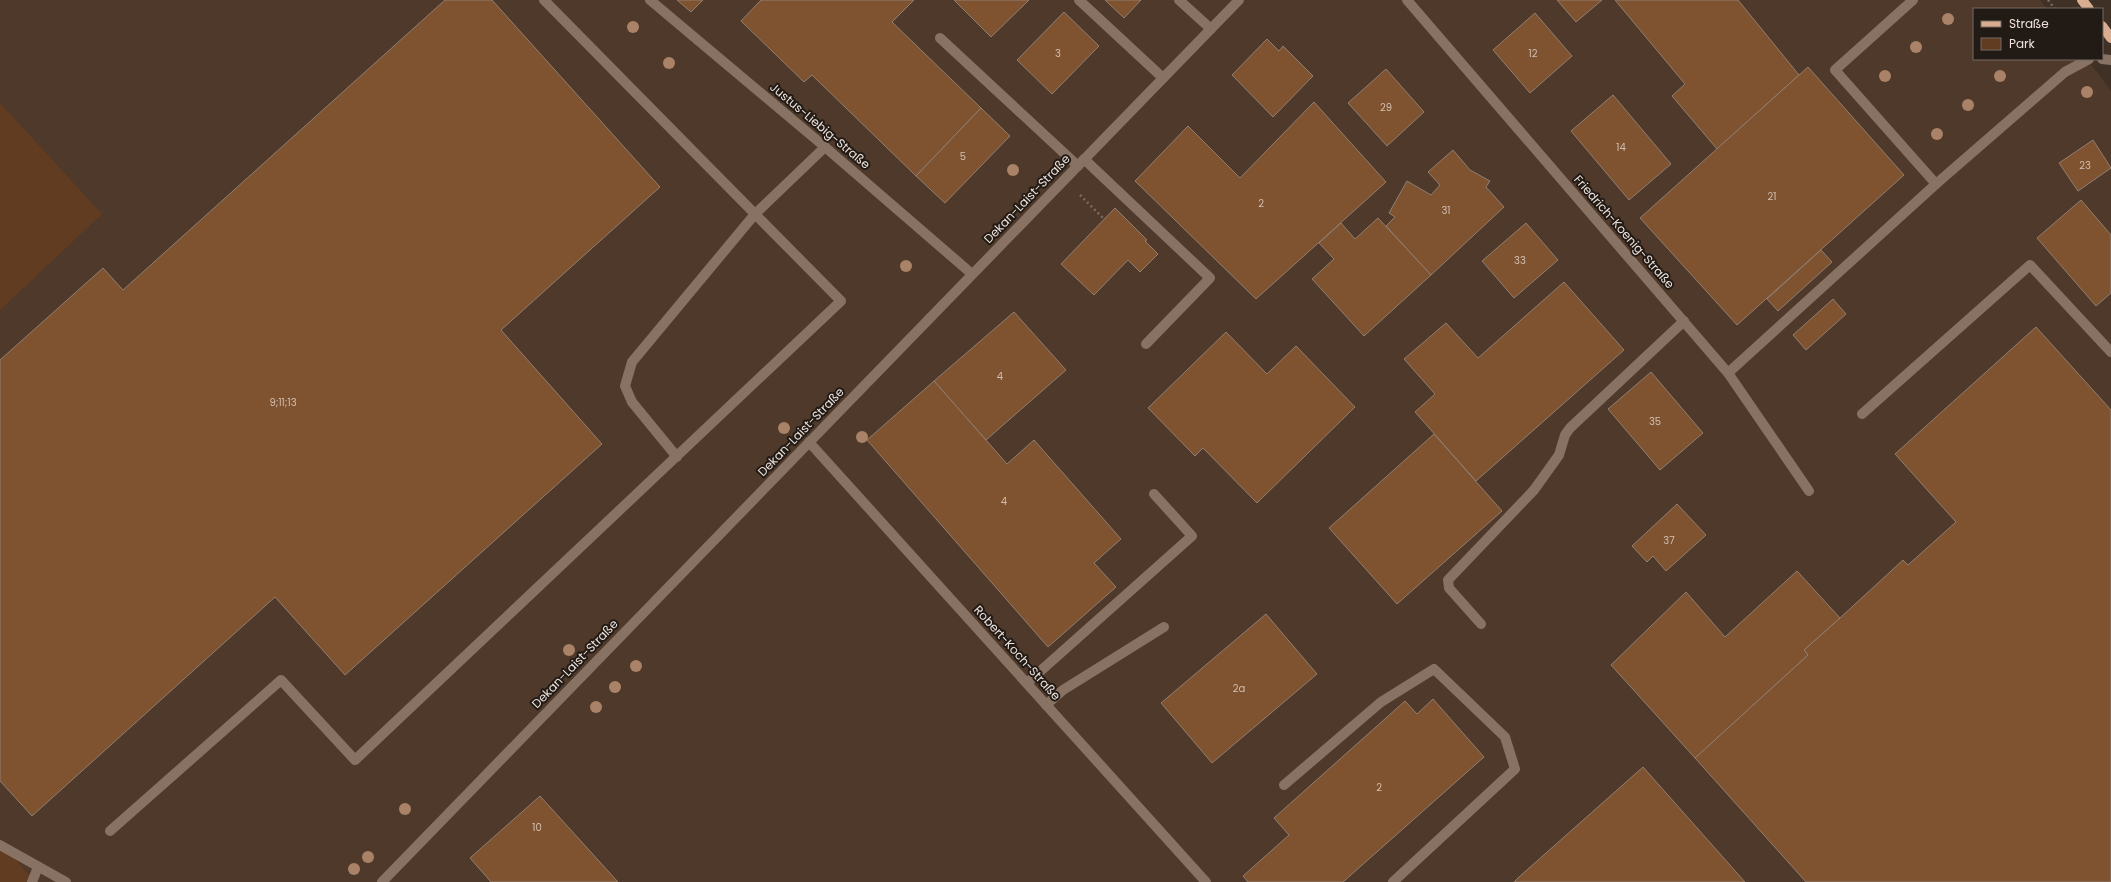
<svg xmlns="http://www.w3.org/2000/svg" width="2111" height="882" font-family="Poppins,sans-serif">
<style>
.built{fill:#4f392a}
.green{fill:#613c20}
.building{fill:#7f5230;stroke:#917f72}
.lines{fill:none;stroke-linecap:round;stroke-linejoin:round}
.path{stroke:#7b6d64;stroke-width:2.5;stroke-dasharray:2 3;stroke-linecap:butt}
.minor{stroke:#877263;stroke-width:10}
.major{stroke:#d9ae90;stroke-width:10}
.tree{fill:#a98267}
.labels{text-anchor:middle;stroke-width:4;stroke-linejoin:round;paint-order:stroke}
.number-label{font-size:10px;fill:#d2bfb1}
.street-label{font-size:12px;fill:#eee3dc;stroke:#221a15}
</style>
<rect width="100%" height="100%" fill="#403126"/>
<!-- built -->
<polygon class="built" points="0,0 2040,0 2047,9 1974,9 1974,59 2087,59 2111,91 2111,882 0,882"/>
<!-- green -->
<g class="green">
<polygon points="0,103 102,214 0,310"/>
<polygon points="0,849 13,856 34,882 0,882"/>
</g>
<!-- building -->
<g class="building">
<polygon points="445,0 492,0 660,187 501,330 602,444 345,675 275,597 32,816 0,781 0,360 103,268 123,290"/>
<polygon points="677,0 703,0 691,12"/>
<polygon points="761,0 914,0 892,22 981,108 916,176 812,75 804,82 741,21"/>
<polygon points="954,0 1029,0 991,37"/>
<polygon points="1105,0 1141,0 1124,18"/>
<polygon points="1557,0 1602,0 1576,22"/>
<polygon points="1615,0 1738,0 1799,75 1717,149 1672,96 1685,84"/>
<polygon points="1064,12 1099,46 1052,94 1017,60"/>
<polygon points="1535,13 1572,56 1530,93 1493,50"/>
<polygon points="1267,39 1279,51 1283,46 1313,76 1273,117 1232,75"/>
<polygon points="1808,67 1904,175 1737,325 1640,218"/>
<polygon points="1386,69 1424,112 1387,146 1348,103"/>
<polygon points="1613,95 1671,164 1629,200 1571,131"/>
<polygon points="1314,102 1386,182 1256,299 1135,181 1188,126 1240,178"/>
<polygon points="981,108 1010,136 945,203 916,176"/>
<polygon points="2093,140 2111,168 2078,191 2059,163"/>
<polygon points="1453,150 1470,170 1490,181 1486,187 1504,207 1431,275 1386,226 1395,217 1389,213 1407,181 1431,195 1440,185 1428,172"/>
<polygon points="2081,200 2111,235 2111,293 2096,306 2037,238"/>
<polygon points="1115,208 1147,240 1145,241 1158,254 1140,272 1128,260 1094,295 1061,264"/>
<polygon points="1378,218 1431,275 1364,336 1312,279 1334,259 1319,243 1341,223 1355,239"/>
<polygon points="1526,223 1558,260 1514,298 1482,261"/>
<polygon points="1821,250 1832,262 1778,311 1767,299"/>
<polygon points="1564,282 1624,350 1476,481 1415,412 1435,394 1404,359 1446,323 1478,358"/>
<polygon points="1833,299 1846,314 1806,350 1793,335"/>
<polygon points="1014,312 1066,370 986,440 934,381"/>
<polygon points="2036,327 2111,410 2111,882 1806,882 1695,758 1808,655 1804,650 1840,618 1903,560 1908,565 1956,522 1895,454"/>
<polygon points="1226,332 1267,374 1296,346 1355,407 1257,503 1203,448 1195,456 1148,408"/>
<polygon points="1651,372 1703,433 1660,470 1608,409"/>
<polygon points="934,381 1007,464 1034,440 1121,539 1094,563 1116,587 1048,647 867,440"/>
<polygon points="1434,434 1502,511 1397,604 1329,528"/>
<polygon points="1677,504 1706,535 1666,571 1653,556 1647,562 1632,546"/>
<polygon points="1797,571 1840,618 1804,650 1808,655 1695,758 1611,665 1686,592 1725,637"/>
<polygon points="1266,614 1317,674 1212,763 1161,703"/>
<polygon points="1433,699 1484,757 1343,882 1248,882 1243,876 1289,835 1274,818 1405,701 1417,714"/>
<polygon points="1643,767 1745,882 1514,882 1519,877"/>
<polygon points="540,796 618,882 491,882 470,858"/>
</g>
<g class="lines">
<!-- path -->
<g class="path">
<polyline points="2048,0 2055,9"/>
<polyline points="1080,195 1104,219"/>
</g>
<!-- minor -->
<g class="minor">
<polyline points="544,0 755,214 825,147"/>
<polyline points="650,0 825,147 972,274"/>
<polyline points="1079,0 1163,78"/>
<polyline points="1179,0 1211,29"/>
<polyline points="1407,0 1728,373 1809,491"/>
<polyline points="1913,0 1835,70 1936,184"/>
<polyline points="940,38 1078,166"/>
<polyline points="2102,59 2111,60"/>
<polyline points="1084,159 1210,278 1146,344"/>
<polyline points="1728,373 1936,184 2065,72 2089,59"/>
<polyline points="1862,414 2030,265 2111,352"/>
<polyline points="809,442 1206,882"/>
<polyline points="1481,624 1449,588 1448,580 1534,490 1559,455 1565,435 1570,428 1684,321"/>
<polyline points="1027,683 1192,536 1154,494"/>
<polyline points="1046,705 1063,690 1164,627"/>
<polyline points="1284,785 1381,702 1434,669 1505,737 1515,769 1393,882"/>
<polyline points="110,831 281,680 355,760 841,301 755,214 632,362 625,386 632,402 677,457"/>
<polyline points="0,845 66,882"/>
<polyline points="32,882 38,867"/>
<polyline points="382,882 1239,0"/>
</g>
<!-- major -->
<g class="major">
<polyline points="2082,0 2089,9"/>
<polyline points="2102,26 2111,38"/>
</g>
</g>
<!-- trees -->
<g class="tree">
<circle cx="1948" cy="19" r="6"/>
<circle cx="633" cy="27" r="6"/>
<circle cx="1916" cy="47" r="6"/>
<circle cx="669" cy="63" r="6"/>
<circle cx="1885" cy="76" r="6"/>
<circle cx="2000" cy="76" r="6"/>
<circle cx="2087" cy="92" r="6"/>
<circle cx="1968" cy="105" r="6"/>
<circle cx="1937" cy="134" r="6"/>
<circle cx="1013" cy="170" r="6"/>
<circle cx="906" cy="266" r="6"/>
<circle cx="784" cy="428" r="6"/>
<circle cx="862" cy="437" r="6"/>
<circle cx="569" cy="650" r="6"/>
<circle cx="636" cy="666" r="6"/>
<circle cx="615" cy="687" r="6"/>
<circle cx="596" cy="707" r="6"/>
<circle cx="405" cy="809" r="6"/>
<circle cx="368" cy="857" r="6"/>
<circle cx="354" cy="869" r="6"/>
</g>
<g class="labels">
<!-- number labels -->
<g class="number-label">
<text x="1058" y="57">3</text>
<text x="1533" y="57">12</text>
<text x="1386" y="111">29</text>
<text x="1621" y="151">14</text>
<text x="963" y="160">5</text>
<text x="2085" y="169">23</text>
<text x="1772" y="200">21</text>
<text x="1261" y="207">2</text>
<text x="1446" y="214">31</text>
<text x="1520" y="264">33</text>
<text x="1000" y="380">4</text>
<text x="283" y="406">9;11;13</text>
<text x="1655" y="425">35</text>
<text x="1004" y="505">4</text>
<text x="1669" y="544">37</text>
<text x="1239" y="692">2a</text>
<text x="1379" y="791">2</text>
<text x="537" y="831">10</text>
</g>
<!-- street labels -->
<g class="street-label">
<text transform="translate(820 126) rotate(40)" y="4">Justus-Liebig-Straße</text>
<text transform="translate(1027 199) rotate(-46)" y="4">Dekan-Laist-Straße</text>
<text transform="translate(1624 232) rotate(49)" y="4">Friedrich-Koenig-Straße</text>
<text transform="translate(801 432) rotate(-46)" y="4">Dekan-Laist-Straße</text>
<text transform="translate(1017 653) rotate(48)" y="4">Robert-Koch-Straße</text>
<text transform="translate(575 664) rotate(-46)" y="4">Dekan-Laist-Straße</text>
</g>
</g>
<!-- legend -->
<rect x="1973" y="8" width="130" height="52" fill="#221a15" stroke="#746a65"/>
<rect x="1981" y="21" width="20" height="6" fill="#d9ae90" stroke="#746a65"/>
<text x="2009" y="28" font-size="12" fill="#eee3dc">Straße</text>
<rect x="1981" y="38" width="20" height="12" fill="#613c20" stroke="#746a65"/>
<text x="2009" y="48" font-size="12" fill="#eee3dc">Park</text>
</svg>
